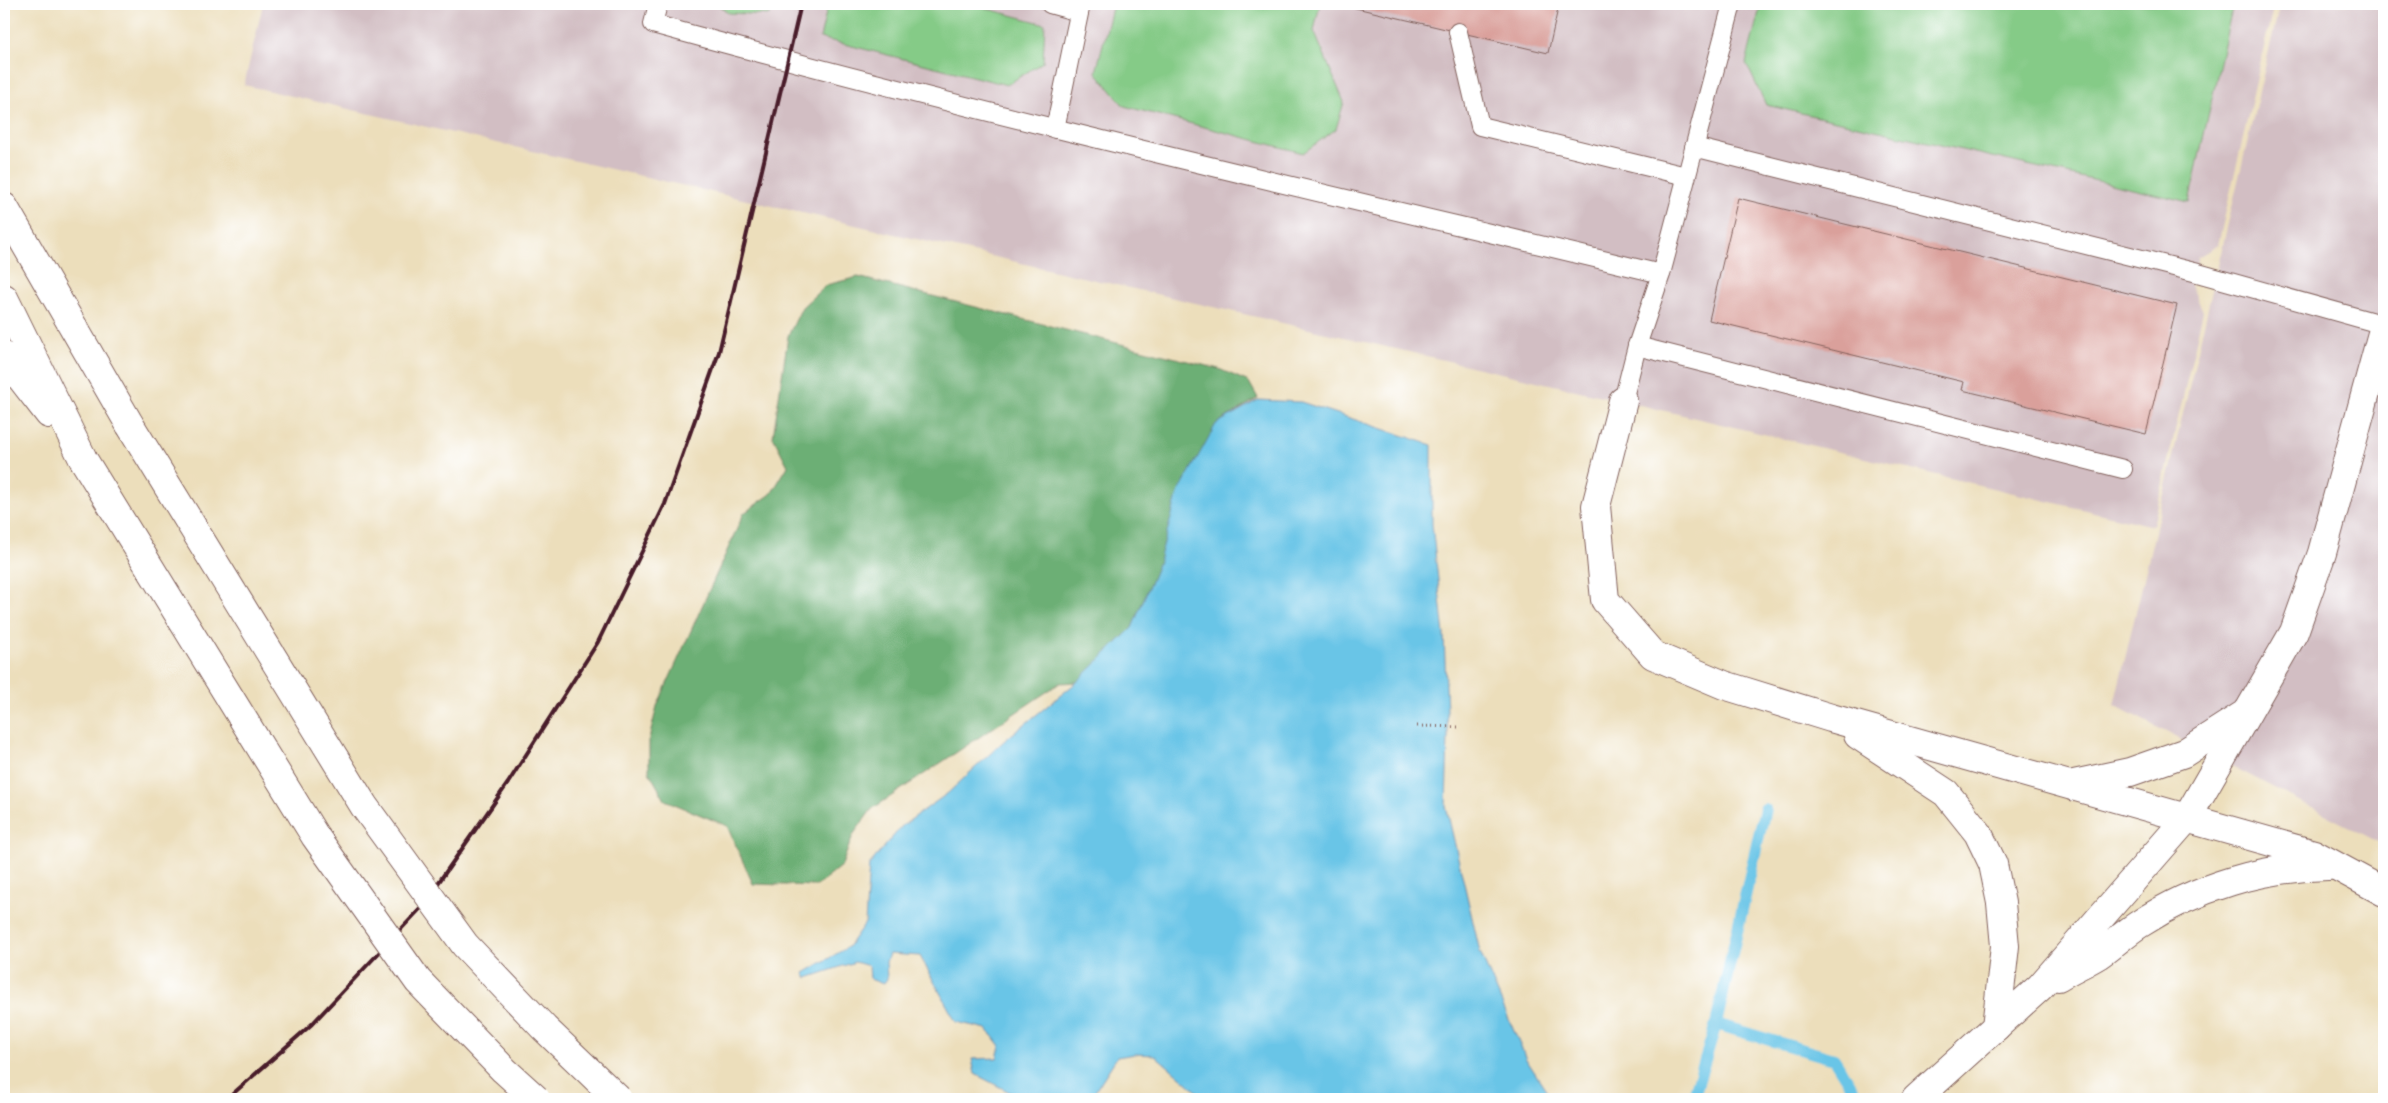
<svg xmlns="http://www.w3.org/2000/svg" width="2388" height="1103" font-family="'Balsamiq Sans',sans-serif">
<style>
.industrial{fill:#d2bec3}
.green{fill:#85cb87;stroke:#687559}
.forest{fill:#6caf74;stroke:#5b6750}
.water{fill:#69c5e7;stroke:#5a7289}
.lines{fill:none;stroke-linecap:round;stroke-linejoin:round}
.stream{stroke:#69c5e7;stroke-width:12}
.building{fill:#daa09b}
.service-casing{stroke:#83625d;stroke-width:20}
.minor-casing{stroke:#83625d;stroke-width:30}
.path{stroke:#83625d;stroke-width:3;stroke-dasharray:1 4;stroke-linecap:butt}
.service{stroke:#fff;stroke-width:18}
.minor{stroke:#fff;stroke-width:28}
.rail{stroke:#4a1f2b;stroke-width:4}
.minor-bridge-casing{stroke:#83625d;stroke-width:30;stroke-linecap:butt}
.minor-bridge{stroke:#fff;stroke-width:28}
</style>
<rect width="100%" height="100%" fill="#fff"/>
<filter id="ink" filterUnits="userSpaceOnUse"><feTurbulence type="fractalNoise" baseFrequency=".02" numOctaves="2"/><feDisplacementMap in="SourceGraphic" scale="10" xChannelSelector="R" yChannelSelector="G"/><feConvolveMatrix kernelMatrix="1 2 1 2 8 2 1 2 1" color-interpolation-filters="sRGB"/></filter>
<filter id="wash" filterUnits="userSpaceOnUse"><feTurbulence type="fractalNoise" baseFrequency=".0096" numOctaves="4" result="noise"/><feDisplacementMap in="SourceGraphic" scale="20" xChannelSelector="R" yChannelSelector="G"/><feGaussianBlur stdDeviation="1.12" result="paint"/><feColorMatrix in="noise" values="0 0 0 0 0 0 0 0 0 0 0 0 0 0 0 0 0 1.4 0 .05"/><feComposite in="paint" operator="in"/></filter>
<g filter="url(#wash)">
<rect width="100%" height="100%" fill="#ecdebb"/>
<!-- industrial -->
<g class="industrial">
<polygon points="263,4 2274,4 2218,245 2198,257 2191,285 2203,311 2153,526 1623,401 244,85"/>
<polygon points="2280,4 2384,4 2384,845 2114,705"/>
</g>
<!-- green -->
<g class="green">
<polygon points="717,4 773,4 770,15 728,13"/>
<polygon points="828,4 969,4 1045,24 1043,62 1007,85 820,38"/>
<polygon points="1113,4 1320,4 1314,31 1344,102 1336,129 1303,153 1124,106 1096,72"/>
<polygon points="1761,4 2233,4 2189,202 1766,105 1746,63"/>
</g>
<!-- forest -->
<polygon class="forest" points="858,277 1219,369 1249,382 1258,398 1216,424 1132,628 1077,682 1060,683 872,809 853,835 842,865 817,886 753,884 727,826 665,800 649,772 649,739 657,706 744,513 771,494 788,466 773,437 788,336 802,307 826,285"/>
<!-- water -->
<polygon class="water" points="1258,400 1301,402 1432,445 1432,524 1444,635 1448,737 1446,806 1480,952 1526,1059 1552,1099 1206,1099 1155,1055 1135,1054 1117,1057 1090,1099 1023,1099 975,1074 972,1059 997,1058 1000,1046 987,1029 956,1022 920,956 889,954 886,962 887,979 883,984 870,979 869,966 855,962 807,978 804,973 848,947 865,923 869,865 902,826 948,793 1005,740 1077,682 1132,628 1158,564 1178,493 1216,424"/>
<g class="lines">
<!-- stream -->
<g class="stream">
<polyline points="1716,1024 1834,1059 1859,1099"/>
<polyline points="1693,1099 1716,1024 1765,809"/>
</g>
</g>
<g id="blocks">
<!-- building -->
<g class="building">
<polygon points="1339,4 1559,4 1548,53"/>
<polygon points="1738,198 2177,305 2146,434 1962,390 1964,382 1709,320"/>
</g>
</g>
</g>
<g filter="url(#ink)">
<use href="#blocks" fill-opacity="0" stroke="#83625d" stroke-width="1"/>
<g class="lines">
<defs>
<g id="service">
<path d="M658 4 653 24C987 116 1324 193 1661 274"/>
<polyline points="1050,4 1079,12"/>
<polyline points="1458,32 1480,126 1686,176"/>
<polyline points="1055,129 1081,4"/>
<polyline points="1694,147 2194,272 2384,325"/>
<polyline points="1637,346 2123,469"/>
<polyline points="1623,401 1637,346 1661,274 1732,4"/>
</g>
<g id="minor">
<polyline points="4,207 130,425"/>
<polyline points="4,298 83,459"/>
<polyline points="4,356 49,414"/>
<polyline points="1623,401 1596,506 1605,600 1653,655 1724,685 1831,718 2314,854 2384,892"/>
<polyline points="1858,735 1946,793 1978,833 1993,864 2001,903 2005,946 1996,1027"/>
<polyline points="2074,784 2130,772 2184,753 2243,715"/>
<path d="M2058 977C2071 969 2085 963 2098 955 2113 945 2126 932 2141 923 2196 887 2263 867 2328 866"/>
<polyline points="1916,1099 2040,987 2187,818 2294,632 2322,553 2384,326"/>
</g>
</defs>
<!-- service casing -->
<use href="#service" class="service-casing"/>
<!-- minor casing -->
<use href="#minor" class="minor-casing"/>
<!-- path -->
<polyline class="path" points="1417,726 1461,727"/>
<!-- service -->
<use href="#service" class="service"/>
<!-- minor -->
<use href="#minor" class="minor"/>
<!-- rail -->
<polyline class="rail" points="227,1099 312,1024 420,909 508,783 598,642 665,504 719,352 801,4"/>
<defs>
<g id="minor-bridge">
<polyline points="130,425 364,806 465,945 544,1028 618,1099"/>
<polyline points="83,459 315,836 418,981 504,1070 536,1099"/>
</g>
</defs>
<!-- minor-bridge casing -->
<use href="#minor-bridge" class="minor-bridge-casing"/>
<!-- minor-bridge -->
<use href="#minor-bridge" class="minor-bridge"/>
</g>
</g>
<!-- margin -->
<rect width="2388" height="1103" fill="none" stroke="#fff" stroke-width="20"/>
</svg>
